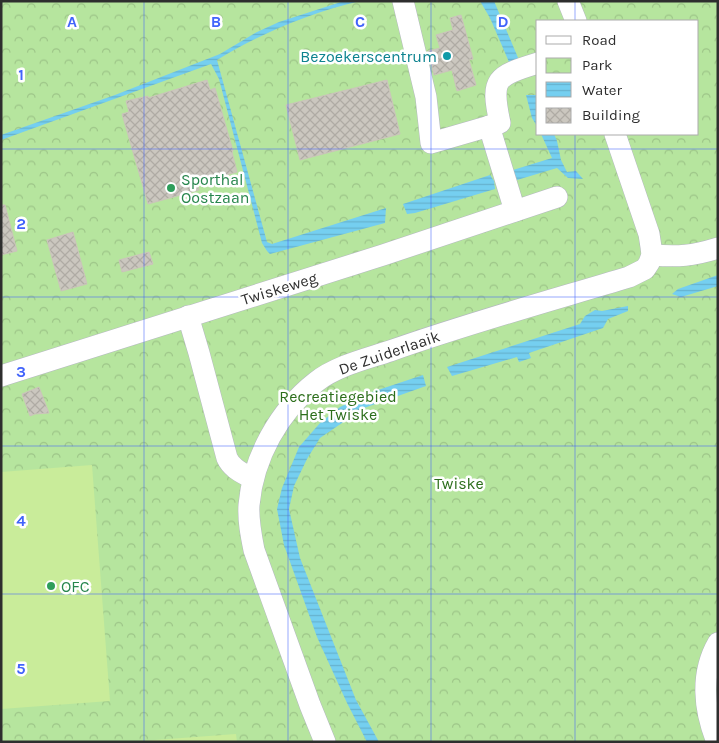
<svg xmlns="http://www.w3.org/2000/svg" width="719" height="743" font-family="Karla,sans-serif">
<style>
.park{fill:url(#park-crowns);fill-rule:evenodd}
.pitch{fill:#c9ec9a}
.water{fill:url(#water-rules)}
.building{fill:url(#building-cross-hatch);stroke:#cbc5ba}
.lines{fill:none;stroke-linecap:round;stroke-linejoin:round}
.minor-casing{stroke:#b4b7c1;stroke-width:22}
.minor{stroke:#fff;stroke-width:21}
.grid{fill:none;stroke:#4264fb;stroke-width:1;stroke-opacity:0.55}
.culture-dot{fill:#0f9aa8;stroke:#fff;stroke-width:2}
.leisure-dot{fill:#2e9e5b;stroke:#fff;stroke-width:2}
.labels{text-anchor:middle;stroke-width:5;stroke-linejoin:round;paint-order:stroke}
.culture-label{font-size:16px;fill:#0d838f;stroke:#fff;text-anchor:end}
.leisure-label{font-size:16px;fill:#27864d;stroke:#fff;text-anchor:start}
.street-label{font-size:16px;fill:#2e2e2e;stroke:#fff}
.park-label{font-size:16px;fill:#2c6e1b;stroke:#fff}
.grid-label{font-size:16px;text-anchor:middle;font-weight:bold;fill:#4264fb;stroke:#fff;stroke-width:5;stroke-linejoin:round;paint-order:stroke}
</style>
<defs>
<pattern id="park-crowns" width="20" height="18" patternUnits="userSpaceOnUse" patternTransform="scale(1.25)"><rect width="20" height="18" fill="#b6e59e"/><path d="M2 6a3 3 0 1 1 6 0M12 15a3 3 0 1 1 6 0" fill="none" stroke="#9dc588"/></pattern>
<pattern id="water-rules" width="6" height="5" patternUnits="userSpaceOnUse" patternTransform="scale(1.25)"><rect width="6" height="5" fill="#75cff0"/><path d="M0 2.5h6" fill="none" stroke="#66b2ce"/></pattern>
<pattern id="building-cross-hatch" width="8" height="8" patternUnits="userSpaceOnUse" patternTransform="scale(1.25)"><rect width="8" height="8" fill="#cbc7bf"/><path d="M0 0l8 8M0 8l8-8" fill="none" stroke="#afaba4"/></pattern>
</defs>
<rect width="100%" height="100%" fill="#efe9e1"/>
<!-- park -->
<path class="park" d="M1 1H718V742H1ZM538 21H698V134H538Z"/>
<!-- pitch -->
<g class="pitch">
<polygon points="92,465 110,701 1,709 1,472"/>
<polygon points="236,734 237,742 127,742"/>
</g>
<!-- water -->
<g class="water">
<path d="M360 1C310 13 261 33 217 60L267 242 272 244 386 208 385 223 270 254 267 251 262 243 219 79 211 64 1 140V135L115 95 220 54 257 32 279 22 341 2Z"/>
<polygon points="480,1 494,1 519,60 509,62 490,18"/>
<polygon points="526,95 536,95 538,99 538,128 532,118"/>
<polygon points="541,134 554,134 557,141 561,160 567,172 576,171 583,179 568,178 557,168 517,180 513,170 552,158"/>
<polygon points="490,175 494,181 495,189 415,213 407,214 403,204"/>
<polygon points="718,275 718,286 681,297 672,294 678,289"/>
<polygon points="628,306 628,311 608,319 603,328 529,353 531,358 519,362 517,357 452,376 447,367 580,324 585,316 595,310 602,311"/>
<polygon points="423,375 426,386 364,408 320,438 307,459 294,486 289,509 300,558 356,700 379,742 367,742 347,703 317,637 284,545 277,509 282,488 299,447 320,423 340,407 369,393"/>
</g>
<!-- building -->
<g class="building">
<polygon points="461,15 473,59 469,60 476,85 457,91 452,70 434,75 428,51 440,48 436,35 453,30 450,18"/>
<polygon points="207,80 210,90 215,88 233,151 232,152 237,172 197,183 199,190 148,204 122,114 129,112 126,101 148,96 148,98"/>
<polygon points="387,80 400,134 300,160 286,105"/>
<polygon points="1,205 5,205 17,251 1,255"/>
<polygon points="73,232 87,284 61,291 47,240"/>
<polygon points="149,252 153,264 122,272 119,260"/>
<polygon points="39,387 49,413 35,414 30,416 22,394"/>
</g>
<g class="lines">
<defs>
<g id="minor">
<path d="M403 1 426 97 431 143 500 123C490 78 496 76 538 63"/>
<polyline points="568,1 576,21"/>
<polyline points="489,126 515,211"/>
<path d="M652 255C679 257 692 256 718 248"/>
<path d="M188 316 199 353 227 458C232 469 243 473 253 479"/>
<polyline points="1,376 383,255 557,197"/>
<path d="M325 742 310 705 254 550C251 535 248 520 249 505 253 458 279 411 316 382 336 366 366 359 390 351 469 323 549 301 629 277L645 269 649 263 652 255 651 247 649 234 615 134"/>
<path d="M717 742C704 710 700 674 718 643"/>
</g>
</defs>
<!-- minor casing -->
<use href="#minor" class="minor-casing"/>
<!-- minor -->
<use href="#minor" class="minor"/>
</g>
<!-- grid -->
<path class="grid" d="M144 1V742M288 1V742M431 1V742M575 1V21M575 134V742M1 149H718M1 297H718M1 446H718M1 594H718"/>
<!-- markers -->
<circle class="culture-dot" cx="447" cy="56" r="5"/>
<g class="leisure-dot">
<circle cx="171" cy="188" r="5"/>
<circle cx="51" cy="586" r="5"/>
</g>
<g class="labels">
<!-- culture labels -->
<g class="culture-label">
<text x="437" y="62">Bezoekerscentrum</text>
</g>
<!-- leisure labels -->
<g class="leisure-label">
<text x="181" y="185">Sporthal<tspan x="181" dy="18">Oostzaan</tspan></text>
<text x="61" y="592">OFC</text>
</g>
<!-- street labels -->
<g class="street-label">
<text transform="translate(279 288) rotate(-17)" y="6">Twiskeweg</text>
<text transform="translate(389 352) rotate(-19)" y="6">De Zuiderlaaik</text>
</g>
<!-- park labels -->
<g class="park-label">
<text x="338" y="402">Recreatiegebied<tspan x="338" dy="18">Het Twiske</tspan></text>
<text x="459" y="489">Twiske</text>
</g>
</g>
<g class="grid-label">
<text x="72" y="27">A</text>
<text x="216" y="27">B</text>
<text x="360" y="27">C</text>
<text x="503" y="27">D</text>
<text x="21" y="80">1</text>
<text x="21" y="229">2</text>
<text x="21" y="377">3</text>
<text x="21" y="526">4</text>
<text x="21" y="674">5</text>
</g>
<!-- border -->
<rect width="719" height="743" fill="none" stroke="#2e2e2e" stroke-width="5"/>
<!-- legend -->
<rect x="536" y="20" width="162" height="115" fill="#ffffff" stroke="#ababab"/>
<rect x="546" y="36" width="25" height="8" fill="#ffffff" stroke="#ababab"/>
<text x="582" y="45" font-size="15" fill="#2e2e2e">Road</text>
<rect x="546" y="58" width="25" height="15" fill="url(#park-crowns)" stroke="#ababab"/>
<text x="582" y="70" font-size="15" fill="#2e2e2e">Park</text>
<rect x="546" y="82" width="25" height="15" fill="url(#water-rules)" stroke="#ababab"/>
<text x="582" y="95" font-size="15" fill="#2e2e2e">Water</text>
<rect x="546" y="108" width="25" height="15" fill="url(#building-cross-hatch)" stroke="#ababab"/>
<text x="582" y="120" font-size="15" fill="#2e2e2e">Building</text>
</svg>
